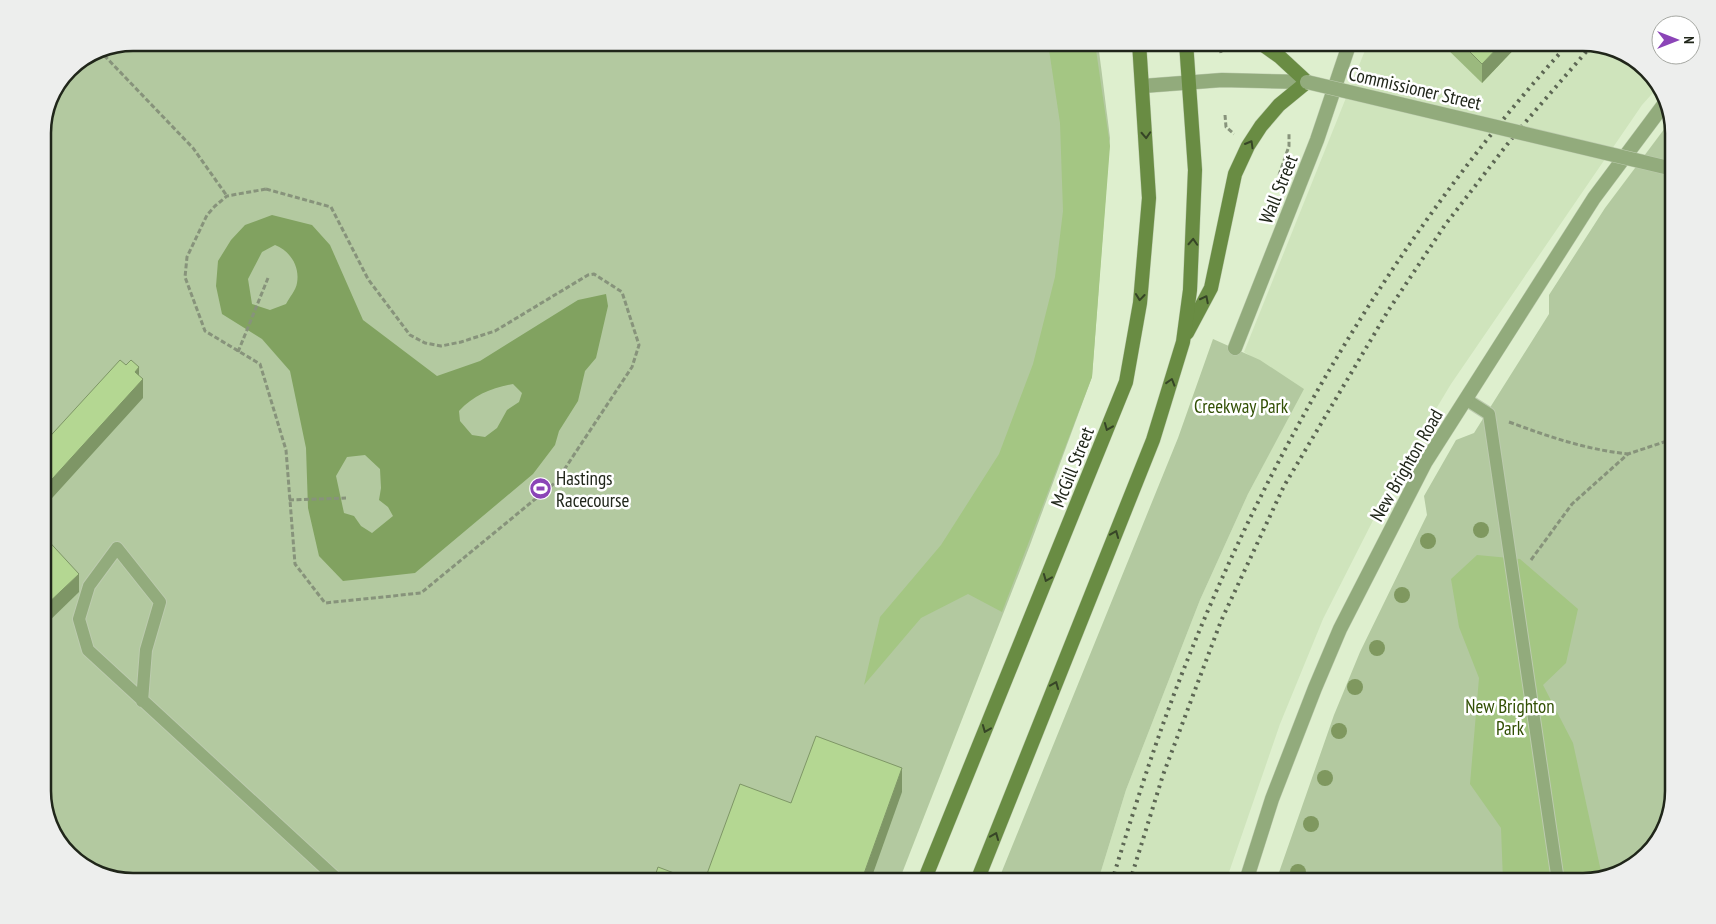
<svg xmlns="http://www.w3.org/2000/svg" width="1716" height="924" font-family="'PT Sans Narrow',sans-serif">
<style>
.built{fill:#cfe4bc}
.green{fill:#b3c9a0}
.forest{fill:#a4c683}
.water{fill:#81a260;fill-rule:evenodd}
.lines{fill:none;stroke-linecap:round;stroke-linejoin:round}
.service-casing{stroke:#bccbae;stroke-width:14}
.minor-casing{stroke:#bccbae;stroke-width:15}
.secondary-casing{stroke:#bccbae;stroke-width:15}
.path{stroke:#87937b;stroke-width:3;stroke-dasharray:5 2.5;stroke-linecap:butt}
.service{stroke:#92ab7c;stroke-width:12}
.minor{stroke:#92ab7c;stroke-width:14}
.secondary{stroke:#698c43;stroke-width:14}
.rail{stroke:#5c6653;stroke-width:4;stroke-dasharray:2.5 5;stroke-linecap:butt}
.minor-bridge-casing{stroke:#bccbae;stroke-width:15;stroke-linecap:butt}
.minor-bridge{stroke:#92ab7c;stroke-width:14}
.tree{fill:#7f985f}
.wall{fill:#9bb97e}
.shaded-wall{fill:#7e9666}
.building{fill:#b4d792;stroke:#7e9666}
.oneway{stroke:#364526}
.labels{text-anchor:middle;stroke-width:5;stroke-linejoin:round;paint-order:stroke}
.street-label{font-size:19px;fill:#20261a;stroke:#fff}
.park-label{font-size:19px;fill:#325005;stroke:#fff}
.poi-label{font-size:19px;fill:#20261a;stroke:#fff;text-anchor:start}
.rim{fill:none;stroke:#20261a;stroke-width:2.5}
</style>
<rect width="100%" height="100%" fill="#deefce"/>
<!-- built -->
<polygon class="built" points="1583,42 1623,52 1659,86 1642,105 1451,384 1394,479 1323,619 1280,724 1226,881 1098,881 1126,790 1200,600 1248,494 1303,389 1244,352 1368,43"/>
<!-- green -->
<g class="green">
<polygon points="133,43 1098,43 1110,138 1092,377 1030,545 899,881 133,881 93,872 58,841 43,797 43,128 69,69 99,49"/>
<polygon points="1671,120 1673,128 1673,791 1664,831 1628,869 1583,881 1276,881 1334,715 1360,652 1427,515 1424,496 1456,440 1474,433 1549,314 1549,295 1605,208"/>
<polygon points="1213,339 1260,360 1304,389 1248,494 1200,600 1126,790 1098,881 998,881 1178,438"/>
</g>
<!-- forest -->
<g class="forest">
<polygon points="1048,43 1095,43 1110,146 1092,377 1002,612 968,594 921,618 864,685 880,617 941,545 999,454 1033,364 1055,277 1063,211 1060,123"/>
<polygon points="1477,555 1520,559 1578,609 1566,663 1543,685 1573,743 1602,876 1583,881 1503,881 1501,828 1470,784 1479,678 1459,627 1451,579"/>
</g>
<!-- water -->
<path class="water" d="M272 215 312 225 330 245 363 320 437 376 480 361 578 300 606 294 608 306 596 358 585 371 578 401 559 431 555 445 533 474 415 573 343 581 319 556 308 508 306 448 290 371 262 339 222 314 216 286 218 261 231 240 245 225ZM275 245C290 251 300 266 297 283 296 290 289 298 286 304L270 310 252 304 248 279 262 252ZM513 384 522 393 519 402 507 410 497 428 485 437 472 435 460 421 459 411C474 395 491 388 513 384ZM365 455 380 469 381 488 379 500 388 507 393 516 372 533 361 526 354 516 344 513 336 476 347 457Z"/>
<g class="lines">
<defs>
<g id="service">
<polyline points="1467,400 1489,414 1558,881"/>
<polyline points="142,701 146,650 160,602 117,548 89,586 79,619 88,650 339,881"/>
</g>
<g id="minor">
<polyline points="1143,86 1222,80 1307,82"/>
<polyline points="1235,348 1317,140 1350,42"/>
<polyline points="1246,881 1272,799 1315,688 1340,629 1425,463 1594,198 1665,103"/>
</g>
<g id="secondary">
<polyline points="1187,333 1211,288 1235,174 1248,146 1261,126 1279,105 1307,82 1280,57 1259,42"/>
<polyline points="924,881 1126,382 1140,303 1149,198 1139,42"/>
<polyline points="977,881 1153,440 1183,342 1190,290 1195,170 1186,42"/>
</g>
</defs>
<!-- service casing -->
<use href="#service" class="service-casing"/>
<!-- minor casing -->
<use href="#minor" class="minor-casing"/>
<!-- secondary casing -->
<use href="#secondary" class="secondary-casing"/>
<!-- path -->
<g class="path">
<polyline points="1219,42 1221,53"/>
<polyline points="99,50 193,148 227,196"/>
<polyline points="1225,115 1226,127 1234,134"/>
<polyline points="1279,175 1289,146 1289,132"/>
<polygon points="266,189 331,207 368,279 410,335 425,343 441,346 461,342 495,331 588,275 594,274 622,292 639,345 632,367 556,482 421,593 325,603 295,564 286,450 260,364 205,331 185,277 187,257 207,215 215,206 227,196"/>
<polyline points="238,352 268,278"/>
<path d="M1509 422C1550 437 1584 449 1628 454"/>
<polyline points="289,500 346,498"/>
<polyline points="1531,560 1572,504 1628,454 1673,439"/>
</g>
<!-- service -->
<use href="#service" class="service"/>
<!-- minor -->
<use href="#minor" class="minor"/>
<!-- secondary -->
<use href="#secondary" class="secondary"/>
<!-- rail -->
<g class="rail">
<path d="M1112 881C1134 809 1157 736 1185 666 1275 439 1405 223 1570 42"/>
<polyline points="1130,881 1163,775 1221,621 1284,486 1388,311 1445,225 1516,133 1592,45"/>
</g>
<defs>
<polyline id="minor-bridge" points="1307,82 1673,169"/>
</defs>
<!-- minor-bridge casing -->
<use href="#minor-bridge" class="minor-bridge-casing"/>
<!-- minor-bridge -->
<use href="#minor-bridge" class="minor-bridge"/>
</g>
<!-- trees -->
<g class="tree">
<circle cx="1481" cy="530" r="8"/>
<circle cx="1428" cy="541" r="8"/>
<circle cx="1402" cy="595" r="8"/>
<circle cx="1377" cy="648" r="8"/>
<circle cx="1355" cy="687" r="8"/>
<circle cx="1339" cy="731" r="8"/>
<circle cx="1325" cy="778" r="8"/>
<circle cx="1311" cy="824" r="8"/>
<circle cx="1298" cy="872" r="8"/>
</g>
<!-- wall -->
<polygon class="wall" points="1440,42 1521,42 1482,83"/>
<!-- shaded-wall -->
<g class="shaded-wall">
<polygon points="1503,42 1521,42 1482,83 1482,64"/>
<polygon points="139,367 139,383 143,379 143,398 43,508 43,489"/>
<polygon points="79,574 79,592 43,627 43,608"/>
<polygon points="902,768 902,792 870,882 861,882"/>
</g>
<!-- building -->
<g class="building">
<polygon points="1460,42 1503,42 1482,64"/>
<polygon points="120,360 126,365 131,360 139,367 135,372 143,379 43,489 43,444"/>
<polygon points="43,535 79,574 43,608"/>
<polygon points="816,736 902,768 861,882 704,882 740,784 791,803"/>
<polygon points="658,867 698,882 653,882"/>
</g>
<!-- one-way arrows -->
<defs><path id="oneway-chevron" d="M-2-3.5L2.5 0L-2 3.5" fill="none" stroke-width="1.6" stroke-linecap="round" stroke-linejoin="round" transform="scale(1.25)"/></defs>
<g class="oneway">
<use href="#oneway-chevron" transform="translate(1146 135) rotate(87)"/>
<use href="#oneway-chevron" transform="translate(1250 144) rotate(-60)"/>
<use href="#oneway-chevron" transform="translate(1193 242) rotate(-87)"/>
<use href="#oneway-chevron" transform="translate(1140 297) rotate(96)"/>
<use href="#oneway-chevron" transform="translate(1205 299) rotate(-63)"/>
<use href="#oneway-chevron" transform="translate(1171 382) rotate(-73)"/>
<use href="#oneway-chevron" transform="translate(1108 427) rotate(112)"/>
<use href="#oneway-chevron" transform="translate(1115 534) rotate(-68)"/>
<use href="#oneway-chevron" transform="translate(1047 578) rotate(112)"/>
<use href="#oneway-chevron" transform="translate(1055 685) rotate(-68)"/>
<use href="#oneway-chevron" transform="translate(986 729) rotate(112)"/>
<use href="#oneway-chevron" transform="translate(995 836) rotate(-68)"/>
</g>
<!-- icons -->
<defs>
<symbol id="stadium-disc" viewBox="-11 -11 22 22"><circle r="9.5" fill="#8b44b7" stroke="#fff"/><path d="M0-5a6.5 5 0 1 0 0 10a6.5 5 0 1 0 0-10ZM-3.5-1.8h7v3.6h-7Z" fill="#fff"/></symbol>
</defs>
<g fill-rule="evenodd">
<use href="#stadium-disc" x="528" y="476" width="25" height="25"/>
</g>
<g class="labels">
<!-- street labels -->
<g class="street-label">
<text transform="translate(1415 88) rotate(13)" y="7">Commissioner Street</text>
<text transform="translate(1278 189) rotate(-68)" y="7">Wall Street</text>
<text transform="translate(1406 465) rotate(-60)" y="7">New Brighton Road</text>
<text transform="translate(1072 467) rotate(-68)" y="7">McGill Street</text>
</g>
<!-- park labels -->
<g class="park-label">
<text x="1241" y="413">Creekway Park</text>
<text x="1510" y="713">New Brighton<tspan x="1510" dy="22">Park</tspan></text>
</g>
<!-- poi labels -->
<g class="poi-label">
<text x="556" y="485">Hastings<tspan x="556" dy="22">Racecourse</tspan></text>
</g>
</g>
<!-- crop -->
<path d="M0 0H1716V924H0ZM133 51H1583A82 82 0 0 1 1665 133V791A82 82 0 0 1 1583 873H133A82 82 0 0 1 51 791V133A82 82 0 0 1 133 51Z" fill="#edeeed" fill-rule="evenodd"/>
<path class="rim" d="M133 51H1583A82 82 0 0 1 1665 133V791A82 82 0 0 1 1583 873H133A82 82 0 0 1 51 791V133A82 82 0 0 1 133 51Z"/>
<!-- north arrow -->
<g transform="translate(1676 40) rotate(90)"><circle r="24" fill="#ffffff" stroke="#a6a8a3"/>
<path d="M0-4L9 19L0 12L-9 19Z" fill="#8b44b7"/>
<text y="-8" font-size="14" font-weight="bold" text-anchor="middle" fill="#20261a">N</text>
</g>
</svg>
